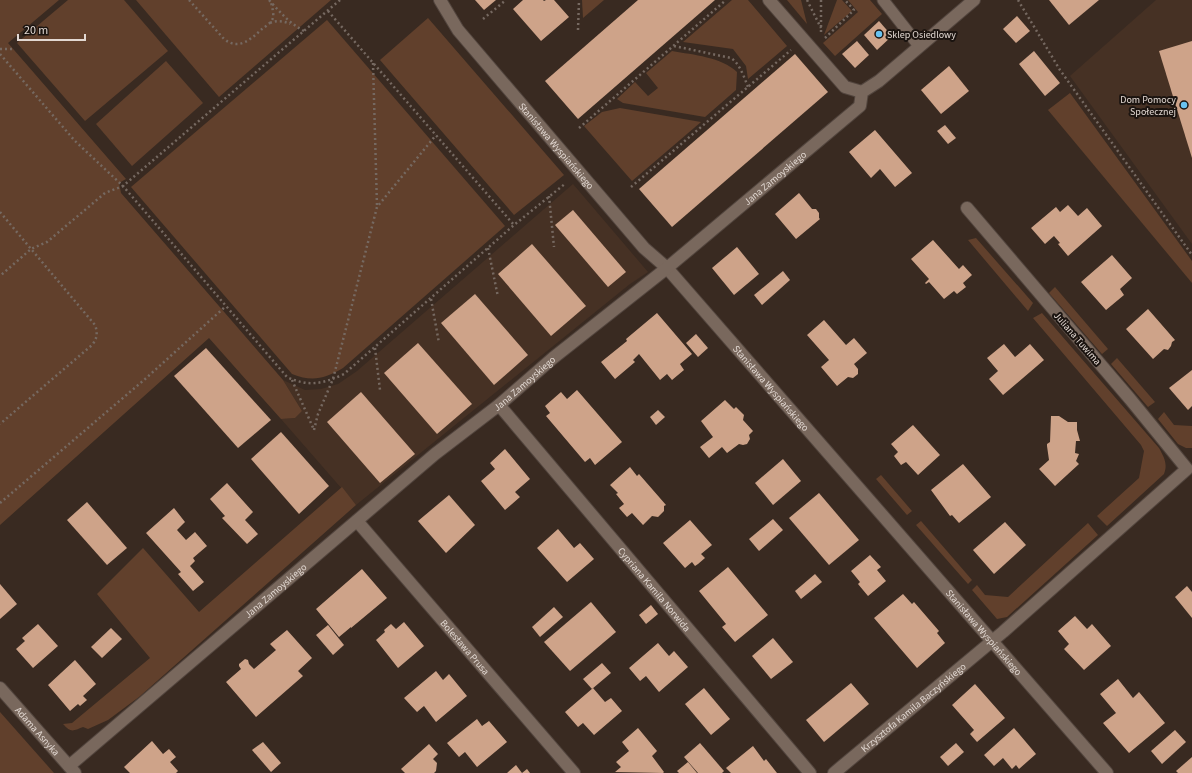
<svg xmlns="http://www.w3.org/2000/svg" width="1192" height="773" font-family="'Source Sans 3',sans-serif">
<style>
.built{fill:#463124}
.green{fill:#61402c}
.building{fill:#cea389}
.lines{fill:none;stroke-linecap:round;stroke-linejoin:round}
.service-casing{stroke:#52453e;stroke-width:13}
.minor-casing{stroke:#52453e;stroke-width:14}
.path{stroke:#766961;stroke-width:2.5;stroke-dasharray:2 3;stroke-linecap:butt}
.service{stroke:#79685d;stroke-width:11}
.minor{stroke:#79685d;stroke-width:12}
.poi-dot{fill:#69c3f1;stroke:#1b1410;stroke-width:1.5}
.labels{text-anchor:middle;stroke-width:4;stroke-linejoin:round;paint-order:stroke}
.poi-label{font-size:10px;fill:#e2d8d2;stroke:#1b1410;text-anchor:start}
.street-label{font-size:10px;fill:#e2d8d2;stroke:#1b1410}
</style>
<rect width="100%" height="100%" fill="#392a21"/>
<!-- built -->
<g class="built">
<polygon points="1156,0 1192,0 1192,244 1070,76"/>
<polygon points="573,184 648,272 630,284 356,505 281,419 295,418 302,411 283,380 305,390 321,389 338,384 357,371"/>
</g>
<!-- green -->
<g class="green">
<polygon points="0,0 59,0 8,43 126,179 119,183 121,193 283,380 302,411 295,418 281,419 209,338 0,525"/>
<polygon points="68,0 124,0 168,51 85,121 17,43"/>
<polygon points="136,0 331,0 219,97"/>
<polygon points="582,0 604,0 583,18"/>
<polygon points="732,0 748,0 787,46 748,79 746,66 733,49 683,42"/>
<polygon points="787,0 801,0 807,24"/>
<polygon points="837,0 842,0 852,11 824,35"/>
<polygon points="848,0 870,0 882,14 835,56 823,43 858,12"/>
<polygon points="428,18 564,175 514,215 380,60"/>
<path d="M327 20 505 226 343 368C324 379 312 382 292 374L131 187Z"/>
<path d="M672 51C694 55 721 57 737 72L736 90 705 117 623 103 617 99 635 82 648 96 658 88 646 73Z"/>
<polygon points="166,61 203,103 132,166 96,124"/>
<polygon points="1070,93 1192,261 1192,283 1048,110"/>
<polygon points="620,108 701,122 632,181 584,126 602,112"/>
<polygon points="976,238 1033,303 1028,311 968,240"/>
<polygon points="1055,287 1108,349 1102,354 1049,293"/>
<path d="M1042 313 1159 448C1164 457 1168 464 1164 474L1107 526 1097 516 1139 478 1144 451 1141 445 1033 318Z"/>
<polygon points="1117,358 1155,402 1148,407 1111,364"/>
<polygon points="1164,412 1174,425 1192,426 1192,448 1186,448 1178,444 1158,419"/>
<polygon points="881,475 912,511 907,515 876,479"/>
<path d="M342 487 356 505 139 697 108 720 88 729 83 727C73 731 71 733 63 724L72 723 150 658 97 594 143 548 199 612Z"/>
<polygon points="921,521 972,580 968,584 916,525"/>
<polygon points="1088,523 1098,535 1007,617 997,619 972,590 977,585 985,595 1008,597"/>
<polygon points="0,712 54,773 0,773"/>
</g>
<!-- building -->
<g class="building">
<polygon points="475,0 496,0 484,10"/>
<polygon points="523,0 543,0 544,1 546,0 554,0 569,17 541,41 513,9"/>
<polygon points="638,0 715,0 578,119 545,81"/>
<polygon points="1049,0 1099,0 1069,25"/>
<polygon points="1017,16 1030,31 1016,43 1003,29"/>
<polygon points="879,21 892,36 877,50 864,35"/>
<polygon points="857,41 869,55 855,68 842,54"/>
<polygon points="1192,41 1192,158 1159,51"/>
<polygon points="1034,51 1060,83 1045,96 1019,64"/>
<polygon points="795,54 828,92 672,227 639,189"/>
<polygon points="949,66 969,91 941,114 921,90"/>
<polygon points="945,125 956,138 948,144 937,131"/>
<polygon points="875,130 912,173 895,187 880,169 871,178 849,152"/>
<polygon points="799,193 812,209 816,209 819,213 819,218 820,219 796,239 775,214"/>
<polygon points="1068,205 1078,216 1087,208 1102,226 1068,256 1058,244 1060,243 1054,236 1045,244 1031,228 1056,207 1060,212"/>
<polygon points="573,210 626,272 608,287 555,225"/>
<polygon points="933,240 959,269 963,265 972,275 963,283 966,287 957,294 954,291 944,299 929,282 926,284 925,283 929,279 911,259"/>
<polygon points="532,244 586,306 551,336 498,274"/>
<polygon points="737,247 759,274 734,295 712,268"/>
<polygon points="1112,255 1132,278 1120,289 1124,295 1106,310 1081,282"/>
<polygon points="783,271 790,280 762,305 754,295"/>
<polygon points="475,294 528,355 494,385 441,323"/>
<polygon points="1148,309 1175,340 1172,342 1171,346 1168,350 1164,349 1153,359 1126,329"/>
<polygon points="657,313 692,354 680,364 684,370 672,380 667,374 660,380 639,354 633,360 635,362 615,379 601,362 627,341 626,339"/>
<polygon points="824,320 846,345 854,338 867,353 854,364 858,369 858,374 853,378 848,377 837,386 821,367 829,360 807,335"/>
<polygon points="696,334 708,348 698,357 686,343"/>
<polygon points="418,343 472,404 437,434 384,373"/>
<polygon points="1004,344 1015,357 1030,344 1044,360 1003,395 989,379 998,371 987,358"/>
<polygon points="206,348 271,420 238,448 174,376"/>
<polygon points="1192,370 1192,406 1188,410 1169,388"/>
<polygon points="577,390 622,442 595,465 590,458 585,462 546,416 550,413 545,406 561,392 567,399"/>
<polygon points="361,392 415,454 380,483 327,422"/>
<polygon points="725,400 734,409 736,407 744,415 743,420 753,431 749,435 750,439 747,444 743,445 739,444 727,453 722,447 709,458 700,447 713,437 701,421"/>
<polygon points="658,410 665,417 656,425 650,417"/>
<polygon points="1051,416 1059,416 1068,422 1077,422 1077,430 1080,441 1076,441 1075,453 1079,454 1076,461 1079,464 1055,486 1039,469 1049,460 1047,446 1047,444 1050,442"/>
<polygon points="913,425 940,455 918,475 906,462 901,465 894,456 898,452 891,444"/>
<polygon points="281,432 329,486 299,514 251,459"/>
<polygon points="505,449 530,479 515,492 520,497 505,510 481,481 495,469 490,463"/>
<polygon points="783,459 801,481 773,505 755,483"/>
<polygon points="963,464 991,497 959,523 952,515 950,516 931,490"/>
<polygon points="630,467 637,476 639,474 666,505 664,506 664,511 658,517 652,516 643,525 632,513 627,517 619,508 624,504 616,494 618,493 610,485"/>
<polygon points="227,483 253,512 245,520 258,534 247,544 222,518 225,516 210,499"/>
<polygon points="819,493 859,540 829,565 789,518"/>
<polygon points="449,495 475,525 446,553 418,521"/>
<polygon points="87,502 127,548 107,565 67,520"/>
<polygon points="174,508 185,522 177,530 186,540 195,532 207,546 193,558 195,561 190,566 204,582 193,591 178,574 181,572 146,533"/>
<polygon points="773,519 783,530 759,551 749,539"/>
<polygon points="690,520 712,545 701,554 705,558 698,564 695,566 692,562 685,568 663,543"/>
<polygon points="1005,522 1026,545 994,574 973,550"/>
<polygon points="558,529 574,548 580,543 594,559 567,582 537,548"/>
<polygon points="870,555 881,567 877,570 886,581 868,596 858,584 860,582 851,571"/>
<polygon points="728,567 768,615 735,642 722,627 726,624 699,591"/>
<polygon points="362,569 387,598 351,628 351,627 339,637 316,609"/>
<polygon points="815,574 822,582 801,599 795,591"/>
<polygon points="0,584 17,604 0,619"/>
<polygon points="1187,586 1192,592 1192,618 1175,597"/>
<polygon points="903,594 912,604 914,602 939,631 937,633 945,643 917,668 874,618"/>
<polygon points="591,602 616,632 570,671 544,642"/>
<polygon points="651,605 658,614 646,624 639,615"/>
<polygon points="554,607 563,617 540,637 532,627"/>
<polygon points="1075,616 1087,629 1092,624 1111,646 1084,670 1064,649 1069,644 1058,631"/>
<polygon points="404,622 424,646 398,668 376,640 385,632 384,630 391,624 396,629"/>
<polygon points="38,624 58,646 33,668 16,649 25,641 22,638"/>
<polygon points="328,625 344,645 333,655 316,635"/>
<polygon points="111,628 122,639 102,658 91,647"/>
<polygon points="287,630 312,658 298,671 303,676 256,717 226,682 241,669 239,666 239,664 245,659 248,660 249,664 254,669 276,650 270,644"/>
<polygon points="773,638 793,662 771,679 752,656"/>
<polygon points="658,643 669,656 674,651 688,667 659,692 646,676 640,681 629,668"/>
<polygon points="75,660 96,684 83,696 87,700 80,706 78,704 70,711 48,685"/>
<polygon points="602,663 611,673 592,689 583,679"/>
<polygon points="436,671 443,680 449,674 467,696 436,722 424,706 417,712 404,698"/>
<polygon points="1118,679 1133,698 1139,692 1165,723 1129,753 1103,723 1116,713 1100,694"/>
<polygon points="851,683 869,704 824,742 806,720"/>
<polygon points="975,684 1005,718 977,742 970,734 974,730 952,705"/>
<polygon points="593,688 605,702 611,698 622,711 594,735 583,723 578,727 565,712"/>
<polygon points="704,688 730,719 711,735 685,704"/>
<polygon points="477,719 482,726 489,721 507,742 477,767 465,752 459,757 447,743"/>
<polygon points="638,728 657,751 652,756 664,772 663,773 615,772 621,767 616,762 629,751 622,742"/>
<polygon points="1014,728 1036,754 1019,769 1016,765 1012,769 1003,758 994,766 984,755"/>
<polygon points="1175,730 1186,742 1162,764 1151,751"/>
<polygon points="152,741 163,754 169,749 176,757 170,762 178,771 176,773 130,773 124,767"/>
<polygon points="263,742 281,763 271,772 252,750"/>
<polygon points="700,743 724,771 722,773 698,773 684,757"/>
<polygon points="956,743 964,752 948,766 940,757"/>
<polygon points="429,744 438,754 433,759 437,763 436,771 434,773 405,773 401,769"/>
<polygon points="753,746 764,761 766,759 777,773 731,773 726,768"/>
<polygon points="1192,757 1192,773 1178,773 1176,771"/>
<polygon points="688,762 697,773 679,773 677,771"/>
<polygon points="516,765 522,773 527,769 530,773 507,773"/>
</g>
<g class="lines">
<defs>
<polyline id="service" points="883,0 919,46"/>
<g id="minor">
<path id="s1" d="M440 0 458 30 644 248 667 268 1107 773"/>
<polyline points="769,0 845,87 862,92"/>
<path id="s2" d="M499 405 810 773"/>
<path id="s3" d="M357 521 574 773"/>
<path id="s4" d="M0 688 75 773"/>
<path id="s5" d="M69 766 435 454 499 405 553 358 667 268 860 106 862 92 879 81 974 0"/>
<path id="s6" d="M834 773 1003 632 1187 469 1130 399 967 208"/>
</g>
</defs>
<!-- service casing -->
<use href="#service" class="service-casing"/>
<!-- minor casing -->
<use href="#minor" class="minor-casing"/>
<!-- path -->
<g class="path">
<path d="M189 0 224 39C239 51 251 39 262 29 266 26 271 23 273 18 274 13 272 7 271 2"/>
<path d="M269 0C280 12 289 23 304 31"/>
<path d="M340 0 123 186 287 377C308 387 323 384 344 374L514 225 566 183"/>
<polyline points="807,0 821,28"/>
<polyline points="821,0 821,32"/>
<polyline points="1018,0 1060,70 1192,255"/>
<polyline points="328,11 514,225"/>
<polyline points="483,19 506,0"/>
<path d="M270 23C277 20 284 21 290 24"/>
<polyline points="578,30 579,0"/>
<polyline points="825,38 854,10 845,0"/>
<path d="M674 46 731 58C740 64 744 77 748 87"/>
<polyline points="0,49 14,49"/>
<polyline points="0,54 75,141 123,186 105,193 47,242 31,249 0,276"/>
<polyline points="373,63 377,206"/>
<polyline points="579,128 726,0"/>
<polyline points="631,187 791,50"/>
<polyline points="549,196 554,247"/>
<path d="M0 212 95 325C98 333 97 339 92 345L0 424"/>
<polyline points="488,248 498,297"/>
<polyline points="431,299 439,343"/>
<polyline points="375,348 380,390"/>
<polyline points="292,380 314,430"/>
<polyline points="314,430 318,414 333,379 377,207 436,135"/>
<polyline points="0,503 144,380 226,306"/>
</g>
<!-- service -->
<use href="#service" class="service"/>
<!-- minor -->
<use href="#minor" class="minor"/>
</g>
<!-- markers -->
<g class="poi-dot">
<circle cx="879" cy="34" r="4"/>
<circle cx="1184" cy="105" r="4"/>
</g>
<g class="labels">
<!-- poi labels -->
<g class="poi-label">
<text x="887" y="38">Sklep Osiedlowy</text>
<text x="1176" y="103" text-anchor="end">Dom Pomocy<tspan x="1176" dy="12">Społecznej</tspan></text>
</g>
<!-- street labels -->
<g class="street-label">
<text dy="4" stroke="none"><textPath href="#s1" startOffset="187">Stanisława Wyspiańskiego</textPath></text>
<text dy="4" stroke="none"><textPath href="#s5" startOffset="919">Jana Zamoyskiego</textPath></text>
<text transform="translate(1078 338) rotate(49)" y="4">Juliana Tuwima</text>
<text dy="4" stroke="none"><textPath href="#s5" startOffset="595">Jana Zamoyskiego</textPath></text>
<text dy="4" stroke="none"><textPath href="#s1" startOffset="511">Stanisława Wyspiańskiego</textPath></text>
<text dy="4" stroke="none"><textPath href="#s2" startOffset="241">Cypriana Kamila Norwida</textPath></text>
<text dy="4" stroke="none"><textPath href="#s5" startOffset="271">Jana Zamoyskiego</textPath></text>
<text dy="4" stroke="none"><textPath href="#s1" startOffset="835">Stanisława Wyspiańskiego</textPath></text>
<text dy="4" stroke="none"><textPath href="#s3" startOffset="166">Bolesława Prusa</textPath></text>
<text dy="4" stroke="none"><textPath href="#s6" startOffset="103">Krzysztofa Kamila Baczyńskiego</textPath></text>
<text dy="4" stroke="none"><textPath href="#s4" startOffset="57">Adama Asnyka</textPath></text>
</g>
</g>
<!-- scale -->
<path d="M18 34v6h67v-6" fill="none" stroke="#e2d8d2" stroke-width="2"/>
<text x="24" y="34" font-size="12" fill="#e2d8d2" stroke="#1b1410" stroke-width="3" paint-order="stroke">20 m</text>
</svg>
